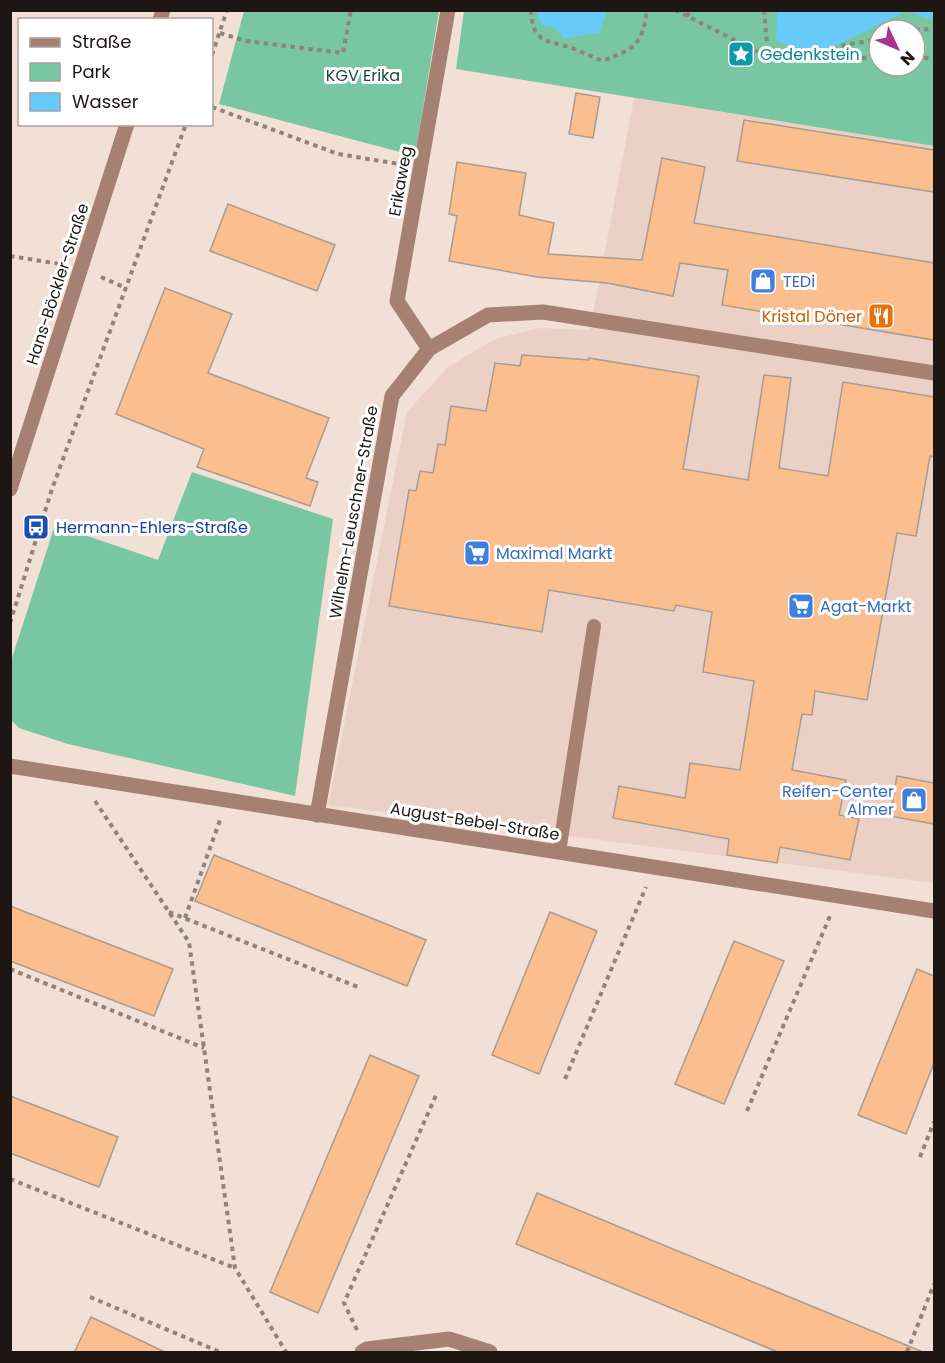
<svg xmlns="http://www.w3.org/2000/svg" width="945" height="1363" font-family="Poppins,sans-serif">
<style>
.built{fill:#ebd1c5}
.green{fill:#79c6a2;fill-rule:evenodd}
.water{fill:#68c9fb}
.building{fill:#fabe8f;stroke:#aa9b90;stroke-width:1.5}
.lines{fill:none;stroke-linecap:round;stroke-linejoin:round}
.path{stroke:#90837c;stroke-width:4;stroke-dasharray:4.5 4.5;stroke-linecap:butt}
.service{stroke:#a78074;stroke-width:14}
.minor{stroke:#a78074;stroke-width:15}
.tertiary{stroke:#a78074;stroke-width:15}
.labels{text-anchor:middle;stroke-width:6;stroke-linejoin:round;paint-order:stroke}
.culture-label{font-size:16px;fill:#0d838f;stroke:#fff;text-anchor:start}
.park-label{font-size:16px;fill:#1c4735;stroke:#fff}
.street-label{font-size:16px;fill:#1d1613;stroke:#fff}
.shop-label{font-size:16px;fill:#366cbe;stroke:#fff;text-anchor:start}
.food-label{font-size:16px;fill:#c56008;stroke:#fff;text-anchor:end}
.transit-label{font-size:16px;fill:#164399;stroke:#fff;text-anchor:start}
</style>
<rect width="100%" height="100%" fill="#f2dfd6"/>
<!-- built -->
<polygon class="built" points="634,98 934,146 934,883 328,805 407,412 448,367 495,339 540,328 590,330"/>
<!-- green -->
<g class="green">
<polygon points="244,11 439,11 415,156 219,104"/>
<path d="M464 11H934V146L456 69ZM879 30H915V66H879Z"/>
<polygon points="192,472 333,519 295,796 68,744 19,728 11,720 11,661 55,525 158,560"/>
</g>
<!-- water -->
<g class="water">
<polygon points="536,11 607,11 599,33 563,38 556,28 541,24"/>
<polygon points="777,11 934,11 934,20 906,11 825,51 792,47 776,40"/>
</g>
<!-- building -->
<g class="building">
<polygon points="576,93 600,97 593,138 569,134"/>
<polygon points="744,120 934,150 934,192 737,161"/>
<polygon points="662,158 705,167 694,223 934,263 934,340 722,305 728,270 680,263 673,296 607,283 537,277 449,261 457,216 449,214 457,162 526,173 519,215 554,223 548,254 642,260"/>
<polygon points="228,204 335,245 317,291 210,251"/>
<polygon points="165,288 232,314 208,373 329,418 306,478 318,482 310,506 197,467 204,449 116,414"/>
<polygon points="522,355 589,360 589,358 699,376 683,469 748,480 764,375 791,378 779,468 828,476 843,382 934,397 934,457 930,456 916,536 897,533 867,700 815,691 812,715 802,714 792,770 846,780 839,815 859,819 850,860 780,847 777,863 727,855 729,839 613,818 619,786 685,798 690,763 740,770 754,681 703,672 712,612 676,605 674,611 549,590 542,632 389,606 409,490 416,491 420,471 433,473 438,444 445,445 451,406 486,411 495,363 520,366"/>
<polygon points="897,776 934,783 934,824 890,816"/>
<polygon points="214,855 426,940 407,986 195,901"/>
<polygon points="10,906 173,969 154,1016 10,961"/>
<polygon points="550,912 597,931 539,1074 492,1055"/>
<polygon points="734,941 784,961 724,1104 675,1084"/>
<polygon points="917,969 934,976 934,1063 906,1134 858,1115"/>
<polygon points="370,1055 419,1076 318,1313 270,1292"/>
<polygon points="10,1096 118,1137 99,1187 10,1153"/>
<polygon points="537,1193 923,1352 923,1353 780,1353 516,1244"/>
<polygon points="91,1317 167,1353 74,1353"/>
</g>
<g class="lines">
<!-- path -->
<g class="path">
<path d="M531 10C532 45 549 40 575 49 584 53 593 57 602 61 634 49 642 46 647 10"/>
<polyline points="675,10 768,57 879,58"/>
<polyline points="764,10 768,56"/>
<polyline points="686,16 693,10"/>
<polyline points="906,30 934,29"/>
<polyline points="220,33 246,41 343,53 351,10"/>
<polyline points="212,55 227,10"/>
<polyline points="798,56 820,54 845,45 879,39"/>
<polyline points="915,58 934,58"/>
<polyline points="212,107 338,154 399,164"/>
<polyline points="10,256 60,264"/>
<polyline points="101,277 126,288"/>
<polyline points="10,623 52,489 186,124"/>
<polyline points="95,801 189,942 235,1268 286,1352"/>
<polyline points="169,912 358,987"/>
<polyline points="185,918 220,820"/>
<polyline points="10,969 204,1048"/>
<polyline points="565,1079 646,887"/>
<polyline points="747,1111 830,916"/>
<polyline points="920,1157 934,1122"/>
<polyline points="10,1179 235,1268"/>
<polyline points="90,1297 220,1352"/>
<polyline points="357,1330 344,1303 437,1093"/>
<polyline points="907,1352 934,1284"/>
</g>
<!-- service -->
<polyline class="service" points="559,852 594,626"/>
<!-- minor -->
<g class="minor">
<polyline points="429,349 397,301 448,10"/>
<polyline points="10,766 934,911"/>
<polyline points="317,815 392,396 429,349 488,315 543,312 934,373"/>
<polyline points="362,1352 367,1349 449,1339 490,1352"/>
</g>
<!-- tertiary -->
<g class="tertiary">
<polyline points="160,20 163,10"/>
<polyline points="10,489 127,124"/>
</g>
</g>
<!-- icons -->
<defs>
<symbol id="sight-square" viewBox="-11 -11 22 22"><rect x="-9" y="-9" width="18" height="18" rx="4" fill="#0f9aa8" stroke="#fff"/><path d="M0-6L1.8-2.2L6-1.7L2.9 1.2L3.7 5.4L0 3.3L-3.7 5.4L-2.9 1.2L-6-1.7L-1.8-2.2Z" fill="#fff"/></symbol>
<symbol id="shop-square" viewBox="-11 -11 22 22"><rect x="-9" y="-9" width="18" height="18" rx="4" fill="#3f7fe0" stroke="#fff"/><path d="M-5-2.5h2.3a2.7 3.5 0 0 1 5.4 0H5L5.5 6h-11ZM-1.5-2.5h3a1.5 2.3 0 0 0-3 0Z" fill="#fff"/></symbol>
<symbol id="restaurant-square" viewBox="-11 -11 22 22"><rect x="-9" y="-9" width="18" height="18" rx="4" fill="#e8710a" stroke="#fff"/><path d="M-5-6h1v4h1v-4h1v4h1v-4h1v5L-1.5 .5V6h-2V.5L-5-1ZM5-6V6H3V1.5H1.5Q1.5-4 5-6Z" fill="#fff"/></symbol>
<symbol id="bus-square" viewBox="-11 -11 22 22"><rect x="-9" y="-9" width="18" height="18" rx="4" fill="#1a4fb4" stroke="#fff"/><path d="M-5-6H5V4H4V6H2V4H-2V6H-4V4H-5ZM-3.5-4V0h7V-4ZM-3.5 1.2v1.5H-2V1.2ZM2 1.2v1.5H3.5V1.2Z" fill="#fff"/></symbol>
<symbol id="supermarket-square" viewBox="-11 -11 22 22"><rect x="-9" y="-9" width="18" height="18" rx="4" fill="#3f7fe0" stroke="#fff"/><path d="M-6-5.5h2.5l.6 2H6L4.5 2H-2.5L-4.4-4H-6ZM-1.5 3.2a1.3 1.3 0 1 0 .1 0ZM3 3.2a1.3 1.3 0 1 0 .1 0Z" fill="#fff"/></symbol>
</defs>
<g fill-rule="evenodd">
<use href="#sight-square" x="726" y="39" width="30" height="30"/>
<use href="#shop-square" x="748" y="266" width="30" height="30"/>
<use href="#restaurant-square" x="866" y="301" width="30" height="30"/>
<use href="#bus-square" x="21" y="512" width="30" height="30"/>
<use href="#supermarket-square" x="462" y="538" width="30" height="30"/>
<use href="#supermarket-square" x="786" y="591" width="30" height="30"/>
<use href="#shop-square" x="899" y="785" width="30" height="30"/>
</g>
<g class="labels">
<!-- culture labels -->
<g class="culture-label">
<text x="760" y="60">Gedenkstein</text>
</g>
<!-- park labels -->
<g class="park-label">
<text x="363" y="81">KGV Erika</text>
</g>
<!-- street labels -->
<g class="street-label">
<text transform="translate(400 181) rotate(-80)" y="6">Erikaweg</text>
<text transform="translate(57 284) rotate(-72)" y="6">Hans-Böckler-Straße</text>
<text transform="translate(353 512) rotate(-80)" y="6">Wilhelm-Leuschner-Straße</text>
<text transform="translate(475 821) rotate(9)" y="6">August-Bebel-Straße</text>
</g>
<!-- shop labels -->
<g class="shop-label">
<text x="783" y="287">TEDi</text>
<text x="496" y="559">Maximal Markt</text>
<text x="820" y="612">Agat-Markt</text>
<text x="894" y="797" text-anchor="end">Reifen-Center<tspan x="894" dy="18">Almer</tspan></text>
</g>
<!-- food labels -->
<g class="food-label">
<text x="862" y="322">Kristal Döner</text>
</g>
<!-- transit labels -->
<g class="transit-label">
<text x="56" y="533">Hermann-Ehlers-Straße</text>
</g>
</g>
<!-- border -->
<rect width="945" height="1363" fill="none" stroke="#1d1613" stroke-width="24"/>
<!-- legend -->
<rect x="18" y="18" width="195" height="108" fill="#ffffff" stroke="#a5a2a1" stroke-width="1.5"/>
<rect x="30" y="38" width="30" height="9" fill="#a78074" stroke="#a5a2a1" stroke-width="1.5"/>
<text x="72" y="48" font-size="18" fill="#1d1613">Straße</text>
<rect x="30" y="63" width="30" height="18" fill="#79c6a2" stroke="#a5a2a1" stroke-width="1.5"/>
<text x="72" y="78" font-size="18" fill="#1d1613">Park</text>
<rect x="30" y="93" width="30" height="18" fill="#68c9fb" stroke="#a5a2a1" stroke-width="1.5"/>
<text x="72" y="108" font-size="18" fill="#1d1613">Wasser</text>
<!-- north arrow -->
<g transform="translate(897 48) rotate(134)"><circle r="28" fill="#ffffff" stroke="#a5a2a1" stroke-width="1.5"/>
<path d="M0-4.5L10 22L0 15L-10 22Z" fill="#aa348d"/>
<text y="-9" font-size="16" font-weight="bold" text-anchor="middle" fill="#1d1613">N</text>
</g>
</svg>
